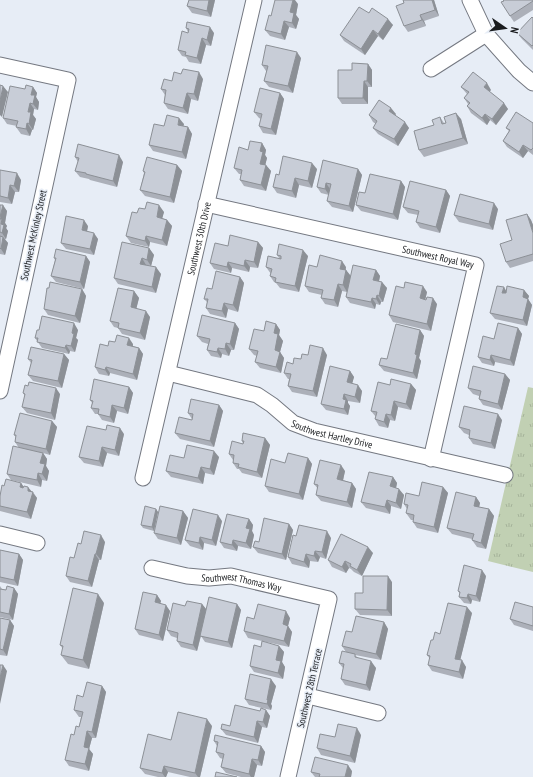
<svg xmlns="http://www.w3.org/2000/svg" width="533" height="777" font-family="'PT Sans Narrow',sans-serif">
<style>
.grass{fill:url(#grass-tufts)}
.lines{fill:none;stroke-linecap:round;stroke-linejoin:round}
.minor-casing{stroke:#747881;stroke-width:17}
.minor{stroke:#fff;stroke-width:15}
.wall{fill:#acb0b9}
.shaded-wall{fill:#8c9096}
.building{fill:#c8cdd7;stroke:#8c9096}
.labels{text-anchor:middle;stroke-width:3;stroke-linejoin:round;paint-order:stroke}
.street-label{font-size:10px;fill:#191b1e;stroke:#e7edf6}
</style>
<defs>
<pattern id="grass-tufts" width="24" height="20" patternUnits="userSpaceOnUse"><rect width="24" height="20" fill="#c1d0b3"/><path d="M3 7l-1-3M5 7V3M7 7l1-3M15 17l-1-3M17 17v-4M19 17l1-3" fill="none" stroke="#a5b29a"/></pattern>
</defs>
<rect width="100%" height="100%" fill="#e7edf6"/>
<!-- grass -->
<polygon class="grass" points="528,387 533,388 533,572 488,561"/>
<g class="lines">
<defs>
<g id="minor">
<polyline points="470,0 486,34 519,71 533,83"/>
<polyline points="0,65 68,80 0,391"/>
<polyline points="431,69 486,34"/>
<path id="s1" d="M206 204 476 265 431 459"/>
<path id="s2" d="M168 373 257 395 272 405 293 423 314 431 505 475"/>
<path id="s3" d="M143 478 254 0"/>
<polyline points="0,534 37,543"/>
<path id="s4" d="M152 568 187 576 209 578 231 576 329 599 288 777"/>
<polyline points="308,696 378,713"/>
</g>
</defs>
<!-- minor casing -->
<use href="#minor" class="minor-casing"/>
<!-- minor -->
<use href="#minor" class="minor"/>
</g>
<!-- wall -->
<g class="wall">
<polygon points="189,0 215,0 211,17 192,13 187,6"/>
<polygon points="403,0 434,0 439,16 424,21 426,26 408,32 404,26 404,3"/>
<polygon points="533,0 533,10 514,22 510,16 504,1"/>
<polygon points="298,4 296,15 299,19 296,29 289,27 285,40 270,36 265,30 271,16"/>
<polygon points="369,13 393,25 383,40 378,36 365,55 344,41 340,35"/>
<polygon points="533,18 533,50 522,39 517,33"/>
<polygon points="186,28 214,33 211,46 206,45 201,64 189,62 186,57 182,56 178,50 188,33 188,32"/>
<polygon points="301,58 293,93 269,87 264,81 267,71 266,71 262,65"/>
<polygon points="368,64 372,70 372,87 368,87 368,104 342,104 338,98 352,70"/>
<polygon points="203,79 198,101 191,99 188,114 168,109 164,103 165,95 161,89 172,81"/>
<polygon points="33,87 37,93 36,97 39,102 38,110 34,109 33,115 36,119 33,130 32,130 30,136 21,134 16,127 17,126 7,124 3,118 25,89"/>
<polygon points="461,87 491,90 489,92 508,109 496,125 490,120 487,125 471,113 467,106 468,104 464,98 467,94"/>
<polygon points="280,93 284,99 276,135 263,133 259,126 261,119 259,118 254,112"/>
<polygon points="396,114 395,115 409,128 398,146 378,134 373,128 376,124 373,122 369,115"/>
<polygon points="440,117 444,123 461,119 468,144 424,157 419,150 434,125"/>
<polygon points="533,123 533,155 528,151 523,158 507,147 503,141 509,131 506,128"/>
<polygon points="184,124 183,126 188,127 192,134 186,159 153,151 149,145 164,126"/>
<polygon points="262,143 266,150 265,155 267,158 265,165 271,171 266,191 244,186 240,180 241,174 239,174 234,168 248,150"/>
<polygon points="75,157 123,162 117,187 90,180 89,179 80,177 75,171 78,162"/>
<polygon points="177,165 182,171 174,203 145,196 140,190 144,173 143,171"/>
<polygon points="317,169 312,188 299,185 296,198 277,193 273,187 279,175"/>
<polygon points="358,169 362,175 353,212 332,207 327,201 329,195 321,193 317,187"/>
<polygon points="0,170 21,180 19,192 15,192 12,204 0,202"/>
<polygon points="401,181 405,187 398,220 361,211 356,205 365,193"/>
<polygon points="446,190 450,196 440,233 420,228 416,222 418,215 408,213 403,207"/>
<polygon points="0,205 7,211 5,223 7,226 6,228 8,231 6,239 5,239 8,243 5,255 0,254"/>
<polygon points="145,209 164,212 162,218 167,220 172,226 167,246 150,242 149,247 131,243 126,236 137,213"/>
<polygon points="498,209 493,230 459,222 454,215"/>
<polygon points="527,214 531,220 533,225 533,261 510,268 506,262 512,240"/>
<polygon points="88,226 87,231 98,239 94,255 66,249 61,243"/>
<polygon points="258,242 263,248 258,268 250,267 249,272 232,268 231,273 214,269 210,263 228,246"/>
<polygon points="149,248 154,255 151,266 146,265 161,274 156,293 118,284 114,278"/>
<polygon points="277,255 308,256 299,292 280,288 276,283 274,282 270,276 271,274 266,267 279,258"/>
<polygon points="86,256 90,262 84,289 56,282 51,276 55,260 54,258"/>
<polygon points="317,267 346,267 346,270 350,276 376,270 380,276 379,281 387,288 383,302 381,302 380,305 376,304 375,309 350,303 346,297 347,292 342,291 338,307 325,304 321,298 322,295 309,292 305,286"/>
<polygon points="240,277 244,283 238,312 228,309 226,318 210,314 206,308 207,302 204,299 212,289"/>
<polygon points="404,288 427,292 425,300 437,304 431,331 393,322 389,315"/>
<polygon points="82,289 86,296 80,323 48,315 44,309"/>
<polygon points="524,290 529,296 528,299 532,305 527,326 495,319 490,313 506,291"/>
<polygon points="134,291 139,298 136,309 150,317 145,340 122,334 118,328 114,327 110,321"/>
<polygon points="235,323 239,329 234,350 231,350 229,356 222,354 221,358 211,356 207,350 208,344 202,342 197,336"/>
<polygon points="276,324 280,330 279,335 283,341 280,352 284,358 281,373 260,368 255,362 257,356 254,355 249,349 264,331"/>
<polygon points="518,328 522,334 514,366 495,362 494,366 482,363 478,357 494,339"/>
<polygon points="39,330 78,330 76,338 78,340 75,352 70,351 69,354 42,348 35,338"/>
<polygon points="420,330 424,336 419,358 421,361 417,379 384,371 379,365 387,359"/>
<polygon points="115,342 133,344 133,346 139,348 143,354 137,380 110,373 109,376 99,374 95,367 108,346"/>
<polygon points="64,354 69,360 62,388 33,381 28,375 31,363 28,359"/>
<polygon points="308,355 327,355 317,397 292,392 288,386 289,379 288,379 284,373 293,364"/>
<polygon points="350,371 354,377 352,383 362,391 360,403 348,401 348,403 350,406 348,415 326,410 321,404"/>
<polygon points="505,374 510,380 502,410 483,405 479,399 479,396 473,394 468,388"/>
<polygon points="411,384 416,390 411,410 398,407 395,421 390,420 388,428 379,426 375,419 376,417 371,411 390,385"/>
<polygon points="129,387 133,393 128,414 117,411 114,423 102,420 98,414 95,414 91,408 92,403 90,400"/>
<polygon points="23,393 60,394 55,420 27,413 22,407 25,396"/>
<polygon points="219,405 223,411 214,447 180,439 175,433 192,420 192,419 188,413"/>
<polygon points="502,420 495,449 473,444 469,438 469,435 464,433 459,427"/>
<polygon points="52,421 57,427 50,455 43,453 47,459 46,466 49,471 47,481 42,480 41,487 11,480 7,474 19,448 15,442 16,437 14,435"/>
<polygon points="124,434 119,456 107,453 103,467 84,463 79,457"/>
<polygon points="265,438 270,445 262,478 242,473 239,469 237,469 233,463 233,460 229,454 243,444 242,441"/>
<polygon points="219,457 214,475 205,473 203,484 171,477 166,471 184,458"/>
<polygon points="308,458 312,464 303,500 269,492 265,486 285,463"/>
<polygon points="345,471 343,480 352,483 356,489 352,508 321,501 316,495 318,489 314,484"/>
<polygon points="393,477 397,483 396,488 404,495 401,509 391,506 390,514 366,508 361,502"/>
<polygon points="21,483 24,487 33,492 37,498 31,519 0,511 0,496 4,486"/>
<polygon points="443,487 448,493 438,533 417,528 413,522 413,520 411,520 406,513 407,509 404,504 419,496"/>
<polygon points="476,497 480,503 479,507 489,509 494,516 486,549 477,547 472,540 472,539 452,534 447,528"/>
<polygon points="156,509 158,512 154,531 143,528 141,525"/>
<polygon points="183,511 188,518 181,545 158,539 154,533"/>
<polygon points="249,519 253,525 252,531 254,535 251,549 238,546 237,551 224,548 220,542"/>
<polygon points="222,521 216,546 204,543 203,550 190,546 185,540"/>
<polygon points="289,524 293,530 286,560 258,553 253,547 259,542"/>
<polygon points="296,536 331,538 326,559 320,557 318,562 310,561 309,568 292,564 288,557"/>
<polygon points="105,542 101,560 99,560 92,587 70,582 66,576 74,558 81,544"/>
<polygon points="0,550 19,554 23,560 18,586 0,582"/>
<polygon points="373,553 362,576 354,572 351,569 349,568 346,573 332,567 328,560"/>
<polygon points="486,576 480,602 472,600 471,604 464,603 459,597 460,594 458,591"/>
<polygon points="392,582 392,616 360,615 355,609 363,593"/>
<polygon points="0,586 2,589 6,590 14,588 18,594 13,620 0,617"/>
<polygon points="157,595 161,601 160,603 170,611 163,641 139,635 135,629"/>
<polygon points="104,603 89,669 68,664 61,655 63,649 60,645"/>
<polygon points="202,604 206,610 237,604 241,610 232,648 205,642 201,636 197,651 181,647 177,641 177,638 171,636 167,630 185,606"/>
<polygon points="533,607 533,631 514,625 510,619"/>
<polygon points="472,613 460,660 466,667 463,679 432,671 428,665 430,659 427,655 433,640 440,634"/>
<polygon points="0,618 10,620 14,626 7,656 0,655"/>
<polygon points="290,618 288,626 292,632 289,647 248,638 244,631 254,619"/>
<polygon points="384,622 388,629 381,660 355,655 358,658 376,668 370,691 345,685 341,679 343,668 339,663 346,652 342,646 352,632"/>
<polygon points="279,646 284,652 282,662 285,667 283,679 254,672 250,666 261,647"/>
<polygon points="102,686 106,692 96,738 92,738 89,749 93,754 89,771 69,766 65,760 74,735 79,727 81,717 79,717 74,710 83,697"/>
<polygon points="276,686 271,704 272,706 271,710 249,705 245,699"/>
<polygon points="266,710 270,716 267,728 262,727 258,743 226,735 221,729 230,726 260,711"/>
<polygon points="212,726 200,777 190,777 168,772 166,777 158,777 145,774 140,768 171,740"/>
<polygon points="361,735 355,763 321,755 317,748 335,737"/>
<polygon points="214,741 261,746 265,752 262,766 257,765 254,777 241,777 226,773 221,767 223,759 220,758 216,752 217,746"/>
<polygon points="352,771 351,777 315,777 311,772"/>
</g>
<!-- shaded-wall -->
<g class="shaded-wall">
<polygon points="209,0 215,0 211,17 207,11"/>
<polygon points="293,0 295,0 298,4 296,15 299,19 296,29 292,23 290,12"/>
<polygon points="432,0 434,0 439,16 435,10"/>
<polygon points="420,15 424,21 426,26 422,20"/>
<polygon points="388,19 393,25 383,40 378,34"/>
<polygon points="284,21 289,27 285,40 281,34"/>
<polygon points="210,27 214,33 211,46 207,40"/>
<polygon points="373,30 378,36 365,55 361,49"/>
<polygon points="202,38 206,45 201,64 197,58"/>
<polygon points="297,52 301,58 293,93 288,86"/>
<polygon points="368,64 372,70 372,87 367,81"/>
<polygon points="199,72 203,79 198,101 194,94"/>
<polygon points="364,81 368,87 368,104 363,98"/>
<polygon points="487,83 491,90 488,93 484,87"/>
<polygon points="3,86 8,92 2,117 0,115 0,101"/>
<polygon points="33,87 37,93 36,97 39,102 38,110 33,104 31,95"/>
<polygon points="187,93 191,99 188,114 183,108"/>
<polygon points="280,93 284,99 276,135 271,129"/>
<polygon points="30,103 34,109 33,115 36,119 33,130 29,124 28,112"/>
<polygon points="504,103 508,109 496,125 492,119"/>
<polygon points="391,108 396,114 393,118 389,111"/>
<polygon points="456,113 461,119 468,144 463,138"/>
<polygon points="485,114 490,120 487,125 482,118"/>
<polygon points="179,118 184,124 182,131 178,125"/>
<polygon points="405,122 409,128 398,146 394,139"/>
<polygon points="27,123 32,130 30,136 26,129"/>
<polygon points="188,127 192,134 186,159 182,152"/>
<polygon points="262,143 266,150 265,155 267,158 264,170 260,164 260,151"/>
<polygon points="523,145 528,151 523,158 519,152"/>
<polygon points="119,155 123,162 117,187 113,181"/>
<polygon points="312,163 317,169 312,188 308,181"/>
<polygon points="177,165 182,171 174,203 170,197"/>
<polygon points="266,165 271,171 266,191 261,185"/>
<polygon points="358,169 362,175 353,212 349,206"/>
<polygon points="17,173 21,180 19,192 14,186"/>
<polygon points="295,178 299,185 296,198 292,191"/>
<polygon points="401,181 405,187 398,220 393,214"/>
<polygon points="326,183 330,189 329,195 325,189"/>
<polygon points="10,185 15,192 12,204 8,198"/>
<polygon points="446,190 450,196 440,233 436,227"/>
<polygon points="494,203 498,209 493,230 489,224"/>
<polygon points="3,205 7,211 5,223 7,226 6,228 8,231 6,239 2,233 0,219"/>
<polygon points="159,205 164,212 161,223 157,217"/>
<polygon points="527,214 531,220 533,225 533,233"/>
<polygon points="84,220 88,226 86,236 82,230"/>
<polygon points="167,220 172,226 167,246 162,240"/>
<polygon points="94,233 98,239 94,255 90,249"/>
<polygon points="146,236 150,242 149,247 145,241"/>
<polygon points="3,237 8,243 5,255 1,249"/>
<polygon points="258,242 263,248 258,268 254,262"/>
<polygon points="149,248 154,255 151,266 147,260"/>
<polygon points="303,250 308,256 299,292 295,286"/>
<polygon points="86,256 90,262 84,289 80,282"/>
<polygon points="142,258 146,265 145,270 140,264"/>
<polygon points="245,260 250,267 249,272 244,266"/>
<polygon points="342,261 346,267 344,275 340,269"/>
<polygon points="228,262 232,268 231,273 227,267"/>
<polygon points="156,267 161,274 156,293 152,287"/>
<polygon points="346,270 351,276 347,292 343,285"/>
<polygon points="376,270 380,276 378,286 373,280"/>
<polygon points="240,277 244,283 238,312 233,305"/>
<polygon points="382,282 387,288 383,302 379,296"/>
<polygon points="338,284 342,291 338,307 334,300"/>
<polygon points="423,286 427,292 424,305 420,298"/>
<polygon points="504,287 508,294 502,293"/>
<polygon points="82,289 86,296 80,323 75,316"/>
<polygon points="524,290 529,296 528,299 532,305 527,326 523,320 523,297"/>
<polygon points="134,291 139,298 135,314 131,307"/>
<polygon points="377,295 381,302 380,305 376,299"/>
<polygon points="372,298 376,304 375,309 371,302"/>
<polygon points="433,298 437,304 431,331 427,324"/>
<polygon points="224,303 228,309 226,318 222,311"/>
<polygon points="146,311 150,317 145,340 140,333"/>
<polygon points="74,323 78,330 76,338 78,340 75,352 71,346 72,333"/>
<polygon points="235,323 239,329 234,350 230,344"/>
<polygon points="276,324 280,330 279,335 283,341 280,352 284,358 281,373 276,367 274,333"/>
<polygon points="518,328 522,334 514,366 510,360"/>
<polygon points="420,330 424,336 419,358 421,361 417,379 413,373 415,354"/>
<polygon points="129,338 133,344 132,351 127,345"/>
<polygon points="226,343 231,350 229,356 225,349"/>
<polygon points="66,345 70,351 69,354 65,348"/>
<polygon points="139,348 143,354 137,380 133,374"/>
<polygon points="218,348 222,354 221,358 217,352"/>
<polygon points="323,348 327,355 317,397 313,391"/>
<polygon points="64,354 69,360 62,388 58,381"/>
<polygon points="491,355 495,362 494,366 490,360"/>
<polygon points="106,367 110,373 109,376 105,370"/>
<polygon points="350,371 354,377 351,388 347,382"/>
<polygon points="505,374 510,380 502,410 498,404"/>
<polygon points="411,384 416,390 411,410 406,404"/>
<polygon points="358,385 362,391 360,403 355,397"/>
<polygon points="129,387 133,393 128,414 124,408"/>
<polygon points="56,388 60,394 55,420 51,413"/>
<polygon points="344,394 348,401 348,403 350,406 348,415 344,409 343,399"/>
<polygon points="394,401 398,407 395,421 391,415"/>
<polygon points="112,405 117,411 114,423 110,417"/>
<polygon points="219,405 223,411 214,447 210,441"/>
<polygon points="386,414 390,420 388,428 384,422"/>
<polygon points="498,414 502,420 495,449 491,443"/>
<polygon points="52,421 57,427 50,455 46,449"/>
<polygon points="120,428 124,434 119,456 115,450"/>
<polygon points="265,438 270,445 262,478 257,472"/>
<polygon points="102,447 107,453 103,467 99,461"/>
<polygon points="214,451 219,457 214,475 210,469"/>
<polygon points="43,453 47,459 46,466 49,471 47,481 42,474 40,463"/>
<polygon points="308,458 312,464 303,500 299,494"/>
<polygon points="341,465 345,471 342,485 337,479"/>
<polygon points="201,467 205,473 203,484 198,478"/>
<polygon points="38,473 42,480 41,487 37,480"/>
<polygon points="393,477 397,483 395,493 390,486"/>
<polygon points="21,483 25,489 20,487"/>
<polygon points="352,483 356,489 352,508 347,502"/>
<polygon points="28,487 37,498 31,519 27,512"/>
<polygon points="443,487 448,493 438,533 434,527"/>
<polygon points="399,489 404,495 401,509 396,503"/>
<polygon points="476,497 480,503 478,512 474,506"/>
<polygon points="387,500 391,506 390,514 385,507"/>
<polygon points="156,509 158,512 154,531 152,527"/>
<polygon points="489,509 494,516 486,549 481,543"/>
<polygon points="183,511 188,518 181,545 177,538"/>
<polygon points="218,515 222,521 216,546 212,540"/>
<polygon points="249,519 253,525 252,531 254,535 251,549 246,543 246,528"/>
<polygon points="289,524 293,530 286,560 282,554"/>
<polygon points="327,531 331,538 326,559 322,552"/>
<polygon points="101,535 105,542 101,560 96,554"/>
<polygon points="200,537 204,543 203,550 199,543"/>
<polygon points="233,540 238,546 237,551 232,545"/>
<polygon points="368,547 373,553 362,576 357,570"/>
<polygon points="315,551 320,557 318,562 314,556"/>
<polygon points="19,554 23,560 18,586 14,580"/>
<polygon points="95,554 99,560 92,587 88,581"/>
<polygon points="306,554 310,561 309,568 304,562"/>
<polygon points="345,561 349,568 346,573 342,567"/>
<polygon points="482,570 486,576 480,602 476,596"/>
<polygon points="388,576 392,582 392,616 387,610"/>
<polygon points="14,588 18,594 13,620 9,614"/>
<polygon points="98,594 104,603 89,669 83,660"/>
<polygon points="468,594 472,600 471,604 467,598"/>
<polygon points="157,595 161,601 159,608 155,602"/>
<polygon points="202,604 207,610 197,651 193,645"/>
<polygon points="237,604 241,610 232,648 228,642"/>
<polygon points="166,605 170,611 163,641 159,635"/>
<polygon points="467,607 472,613 459,665 455,659"/>
<polygon points="286,611 290,618 288,626 292,632 289,647 284,641 283,624"/>
<polygon points="10,620 14,626 7,656 3,650"/>
<polygon points="384,622 388,629 381,660 376,654"/>
<polygon points="279,646 284,652 282,662 285,667 283,679 278,673 276,660"/>
<polygon points="462,660 466,667 463,679 459,672"/>
<polygon points="371,661 376,668 370,691 366,685"/>
<polygon points="3,665 7,671 0,704 0,678"/>
<polygon points="271,679 276,686 271,704 272,706 271,710 267,704 267,700"/>
<polygon points="102,686 106,692 96,738 92,732"/>
<polygon points="266,710 270,716 267,728 263,722"/>
<polygon points="207,719 212,726 200,777 198,777 195,773"/>
<polygon points="257,721 262,727 258,743 254,737"/>
<polygon points="357,728 361,735 355,763 350,756"/>
<polygon points="87,731 92,738 89,749 93,754 89,771 85,764 84,747"/>
<polygon points="261,746 265,752 262,766 258,760"/>
<polygon points="252,759 257,765 254,777 251,777 249,774"/>
<polygon points="348,765 352,771 351,777 345,777"/>
<polygon points="164,766 168,772 166,777 165,777 162,773"/>
</g>
<!-- building -->
<g class="building">
<polygon points="189,0 209,0 207,11 187,6"/>
<polygon points="275,0 293,0 290,12 294,13 292,23 284,21 281,34 265,30 269,15 271,16"/>
<polygon points="403,0 432,0 435,10 420,15 422,20 404,26 396,6 404,3"/>
<polygon points="503,0 533,0 533,1 510,16 501,2 504,1"/>
<polygon points="359,7 369,13 372,8 388,19 378,34 373,30 361,49 340,35"/>
<polygon points="532,17 533,18 533,45 532,46 517,33"/>
<polygon points="187,22 210,27 207,40 202,38 197,58 185,55 186,52 178,50 182,31 188,33 189,29 186,28"/>
<polygon points="266,45 297,52 288,86 264,81 268,66 262,65"/>
<polygon points="352,63 368,64 367,81 364,81 363,98 338,98 338,70 352,70"/>
<polygon points="183,69 199,72 194,94 187,93 183,108 164,103 166,90 161,89 164,79 172,81 174,72 181,74"/>
<polygon points="473,72 487,83 484,87 504,103 492,119 485,114 482,118 467,106 470,103 464,98 469,92 461,87"/>
<polygon points="0,85 3,86 0,101"/>
<polygon points="26,85 33,87 31,95 35,95 33,104 30,103 28,112 31,112 29,124 27,123 26,129 16,127 18,121 3,118 10,86 25,89"/>
<polygon points="260,88 280,93 271,129 259,126 262,114 254,112"/>
<polygon points="379,100 391,108 389,111 405,122 394,139 373,128 377,121 369,115"/>
<polygon points="516,112 533,123 533,148 531,150 523,145 519,152 503,141 510,130 506,128"/>
<polygon points="456,113 463,138 419,150 414,131 434,125 432,120 440,117 442,124 446,123 444,117"/>
<polygon points="167,115 179,118 178,125 188,127 182,152 149,145 154,124 164,126"/>
<polygon points="250,141 262,143 260,151 263,152 260,164 266,165 261,185 240,180 242,170 234,168 239,147 248,150"/>
<polygon points="78,144 119,155 113,181 86,174 86,173 75,171 79,158 75,157"/>
<polygon points="283,156 312,163 308,181 295,178 292,191 273,187 276,174 279,175"/>
<polygon points="147,157 177,165 170,197 140,190 145,172 143,171"/>
<polygon points="323,160 358,169 349,206 327,201 331,184 326,183 325,189 317,187"/>
<polygon points="0,170 17,173 14,186 10,185 8,198 0,196"/>
<polygon points="370,174 401,181 393,214 356,205 359,192 365,193"/>
<polygon points="410,181 446,190 436,227 416,222 419,211 403,207"/>
<polygon points="460,194 494,203 489,224 454,215"/>
<polygon points="147,202 159,205 157,217 167,220 162,240 146,236 145,241 126,236 132,212 137,213 139,208 145,209"/>
<polygon points="0,205 3,205 0,217"/>
<polygon points="527,214 533,233 533,254 506,262 500,244 512,240 506,220"/>
<polygon points="66,216 84,220 82,230 94,233 90,249 61,243"/>
<polygon points="0,219 2,219 1,224 4,225 2,233 0,232"/>
<polygon points="230,235 258,242 254,262 245,260 244,266 228,262 227,267 210,263 215,243 228,246"/>
<polygon points="0,236 3,237 1,249 0,248"/>
<polygon points="122,242 149,248 147,260 142,258 140,264 156,267 152,287 114,278"/>
<polygon points="279,244 303,250 295,286 275,282 276,278 270,276 272,269 266,267 268,256 281,259 281,256 277,255"/>
<polygon points="56,249 86,256 80,282 51,276 56,258 54,258"/>
<polygon points="320,255 342,261 340,269 346,270 343,285 338,284 334,300 321,298 323,290 305,286 309,265 317,267"/>
<polygon points="353,265 376,270 373,280 382,282 379,296 377,295 376,299 372,298 371,302 346,297"/>
<polygon points="216,271 240,277 233,305 224,303 222,311 206,308 208,299 204,299 207,288 212,289"/>
<polygon points="50,282 82,289 75,316 44,309 47,288 49,288"/>
<polygon points="405,282 423,286 420,298 426,300 427,297 433,298 427,324 389,315 396,286 404,288"/>
<polygon points="497,286 504,287 502,293 506,293 507,286 524,290 523,297 528,299 523,320 490,313"/>
<polygon points="118,288 134,291 131,307 146,311 140,333 118,328 119,323 110,321"/>
<polygon points="202,315 235,323 230,344 226,343 225,349 218,348 217,352 207,350 210,339 197,336"/>
<polygon points="42,316 74,323 72,333 74,334 71,346 66,345 65,348 37,342 38,338 35,338 37,330 39,330"/>
<polygon points="266,321 276,324 274,333 278,334 275,350 280,352 276,367 255,362 258,351 249,349 254,329 264,331"/>
<polygon points="498,323 518,328 510,360 491,355 490,360 478,357 483,336 494,339"/>
<polygon points="396,324 420,330 415,354 417,355 413,373 379,365 381,358 387,359"/>
<polygon points="117,335 129,338 127,345 139,348 133,374 106,367 105,370 95,367 100,344 108,346 109,341 115,342"/>
<polygon points="310,345 323,348 313,391 288,386 291,374 284,373 287,362 293,364 294,358 301,359 302,354 308,355"/>
<polygon points="31,347 64,354 58,381 28,375 32,360 28,359"/>
<polygon points="330,366 350,371 347,382 358,385 355,397 344,394 343,399 346,400 344,409 321,404"/>
<polygon points="473,366 505,374 498,404 479,399 481,391 468,388"/>
<polygon points="94,379 129,387 124,408 112,405 110,417 98,414 99,409 91,408 93,401 90,400"/>
<polygon points="391,379 411,384 406,404 394,401 391,415 386,414 384,422 375,419 377,412 371,411 378,382 390,385"/>
<polygon points="29,382 56,388 51,413 22,407 25,394 23,393 25,385 28,386"/>
<polygon points="191,399 219,405 210,441 175,433 179,417 192,420 193,414 188,413"/>
<polygon points="464,406 498,414 491,443 469,438 470,430 459,427"/>
<polygon points="20,413 52,421 46,449 15,442 16,435 14,435"/>
<polygon points="107,425 120,428 115,450 102,447 99,461 79,457 87,426 106,430"/>
<polygon points="243,433 265,438 257,472 238,467 239,464 233,463 234,455 229,454 232,441 243,444 244,441 242,441"/>
<polygon points="187,445 214,451 210,469 201,467 198,478 166,471 170,455 184,458"/>
<polygon points="13,446 43,453 40,463 45,464 42,474 38,473 37,480 7,474"/>
<polygon points="288,453 308,458 299,494 265,486 271,459 285,463"/>
<polygon points="320,460 341,465 337,479 352,483 347,502 316,495 318,485 314,484"/>
<polygon points="369,472 393,477 390,486 399,489 396,503 387,500 385,507 361,502"/>
<polygon points="6,479 21,483 20,487 23,488 24,486 28,487 28,491 33,492 27,512 0,506 0,496 2,485 4,486"/>
<polygon points="422,482 443,487 434,527 413,522 414,515 406,513 408,505 404,504 406,493 419,496"/>
<polygon points="456,492 476,497 474,506 489,509 481,543 472,540 474,534 447,528"/>
<polygon points="145,506 156,509 152,527 141,525"/>
<polygon points="160,506 183,511 177,538 154,533"/>
<polygon points="193,509 218,515 212,540 200,537 199,543 185,540"/>
<polygon points="227,514 249,519 246,528 250,529 246,543 233,540 232,545 220,542"/>
<polygon points="264,518 289,524 282,554 253,547 255,541 259,542"/>
<polygon points="299,525 327,531 322,552 315,551 314,556 306,554 304,562 288,557 293,535 296,536"/>
<polygon points="84,531 101,535 96,554 95,554 88,581 66,576 70,557 74,558 78,543 81,544"/>
<polygon points="341,534 368,547 357,570 350,566 351,564 345,561 342,567 328,560"/>
<polygon points="0,550 19,554 14,580 0,577"/>
<polygon points="464,565 482,570 476,596 468,594 467,598 459,597 460,592 458,591"/>
<polygon points="363,576 388,576 387,610 355,609 355,593 363,593"/>
<polygon points="7,586 14,588 9,614 0,612 0,589 6,590"/>
<polygon points="73,588 98,594 83,660 61,655 63,646 60,645"/>
<polygon points="143,592 157,595 155,602 166,605 159,635 135,629"/>
<polygon points="209,597 237,604 228,642 200,636"/>
<polygon points="187,601 202,604 193,645 177,641 178,633 167,630 173,603 185,606"/>
<polygon points="515,602 533,607 533,626 510,619"/>
<polygon points="448,603 467,607 455,659 462,660 459,672 428,665 430,656 427,655 431,640 433,640 435,632 440,634"/>
<polygon points="258,604 286,611 283,624 288,626 284,641 244,631 247,617 254,619"/>
<polygon points="356,616 384,622 376,654 342,646 346,631 352,632"/>
<polygon points="0,618 10,620 3,650 0,649"/>
<polygon points="262,641 279,646 276,660 281,661 278,673 250,666 254,645 261,647"/>
<polygon points="342,651 355,654 355,657 371,661 366,685 341,679 344,664 339,663"/>
<polygon points="0,665 3,665 0,678"/>
<polygon points="250,674 271,679 267,700 268,700 267,704 245,699"/>
<polygon points="87,682 102,686 92,732 87,731 84,747 89,748 85,764 65,760 71,734 74,735 76,726 79,727 83,712 74,710 77,695 83,697"/>
<polygon points="235,705 260,711 261,708 266,710 263,722 257,721 254,737 221,729 222,724 230,726"/>
<polygon points="178,712 207,719 195,773 164,766 162,773 140,768 148,734 171,740"/>
<polygon points="338,724 357,728 350,756 317,748 320,734 335,737"/>
<polygon points="215,735 261,746 258,760 252,759 249,774 221,767 224,754 216,752 218,742 214,741"/>
<polygon points="315,757 348,765 345,777 319,777 320,774 311,772"/>
<polygon points="216,772 237,777 215,777"/>
</g>
<g class="labels">
<!-- street labels -->
<g class="street-label">
<text transform="translate(33 235) rotate(-78)" y="4">Southwest McKinley Street</text>
<text dy="4" stroke="none"><textPath href="#s3" startOffset="246">Southwest 30th Drive</textPath></text>
<text dy="4" stroke="none"><textPath href="#s1" startOffset="238">Southwest Royal Way</textPath></text>
<text dy="4" stroke="none"><textPath href="#s2" startOffset="178">Southwest Hartley Drive</textPath></text>
<text dy="4" stroke="none"><textPath href="#s4" startOffset="91">Southwest Thomas Way</textPath></text>
<text transform="translate(309 688) rotate(-77)" y="4">Southwest 28th Terrace</text>
</g>
</g>
<!-- north arrow -->
<g transform="translate(505 28) rotate(103)" stroke="#e7edf6" stroke-width="3" paint-order="stroke">
<path d="M0-3L7 15L0 10L-7 15Z" fill="#191b1e"/>
<text y="-6" font-size="11" font-weight="bold" text-anchor="middle" fill="#191b1e">N</text>
</g>
</svg>
